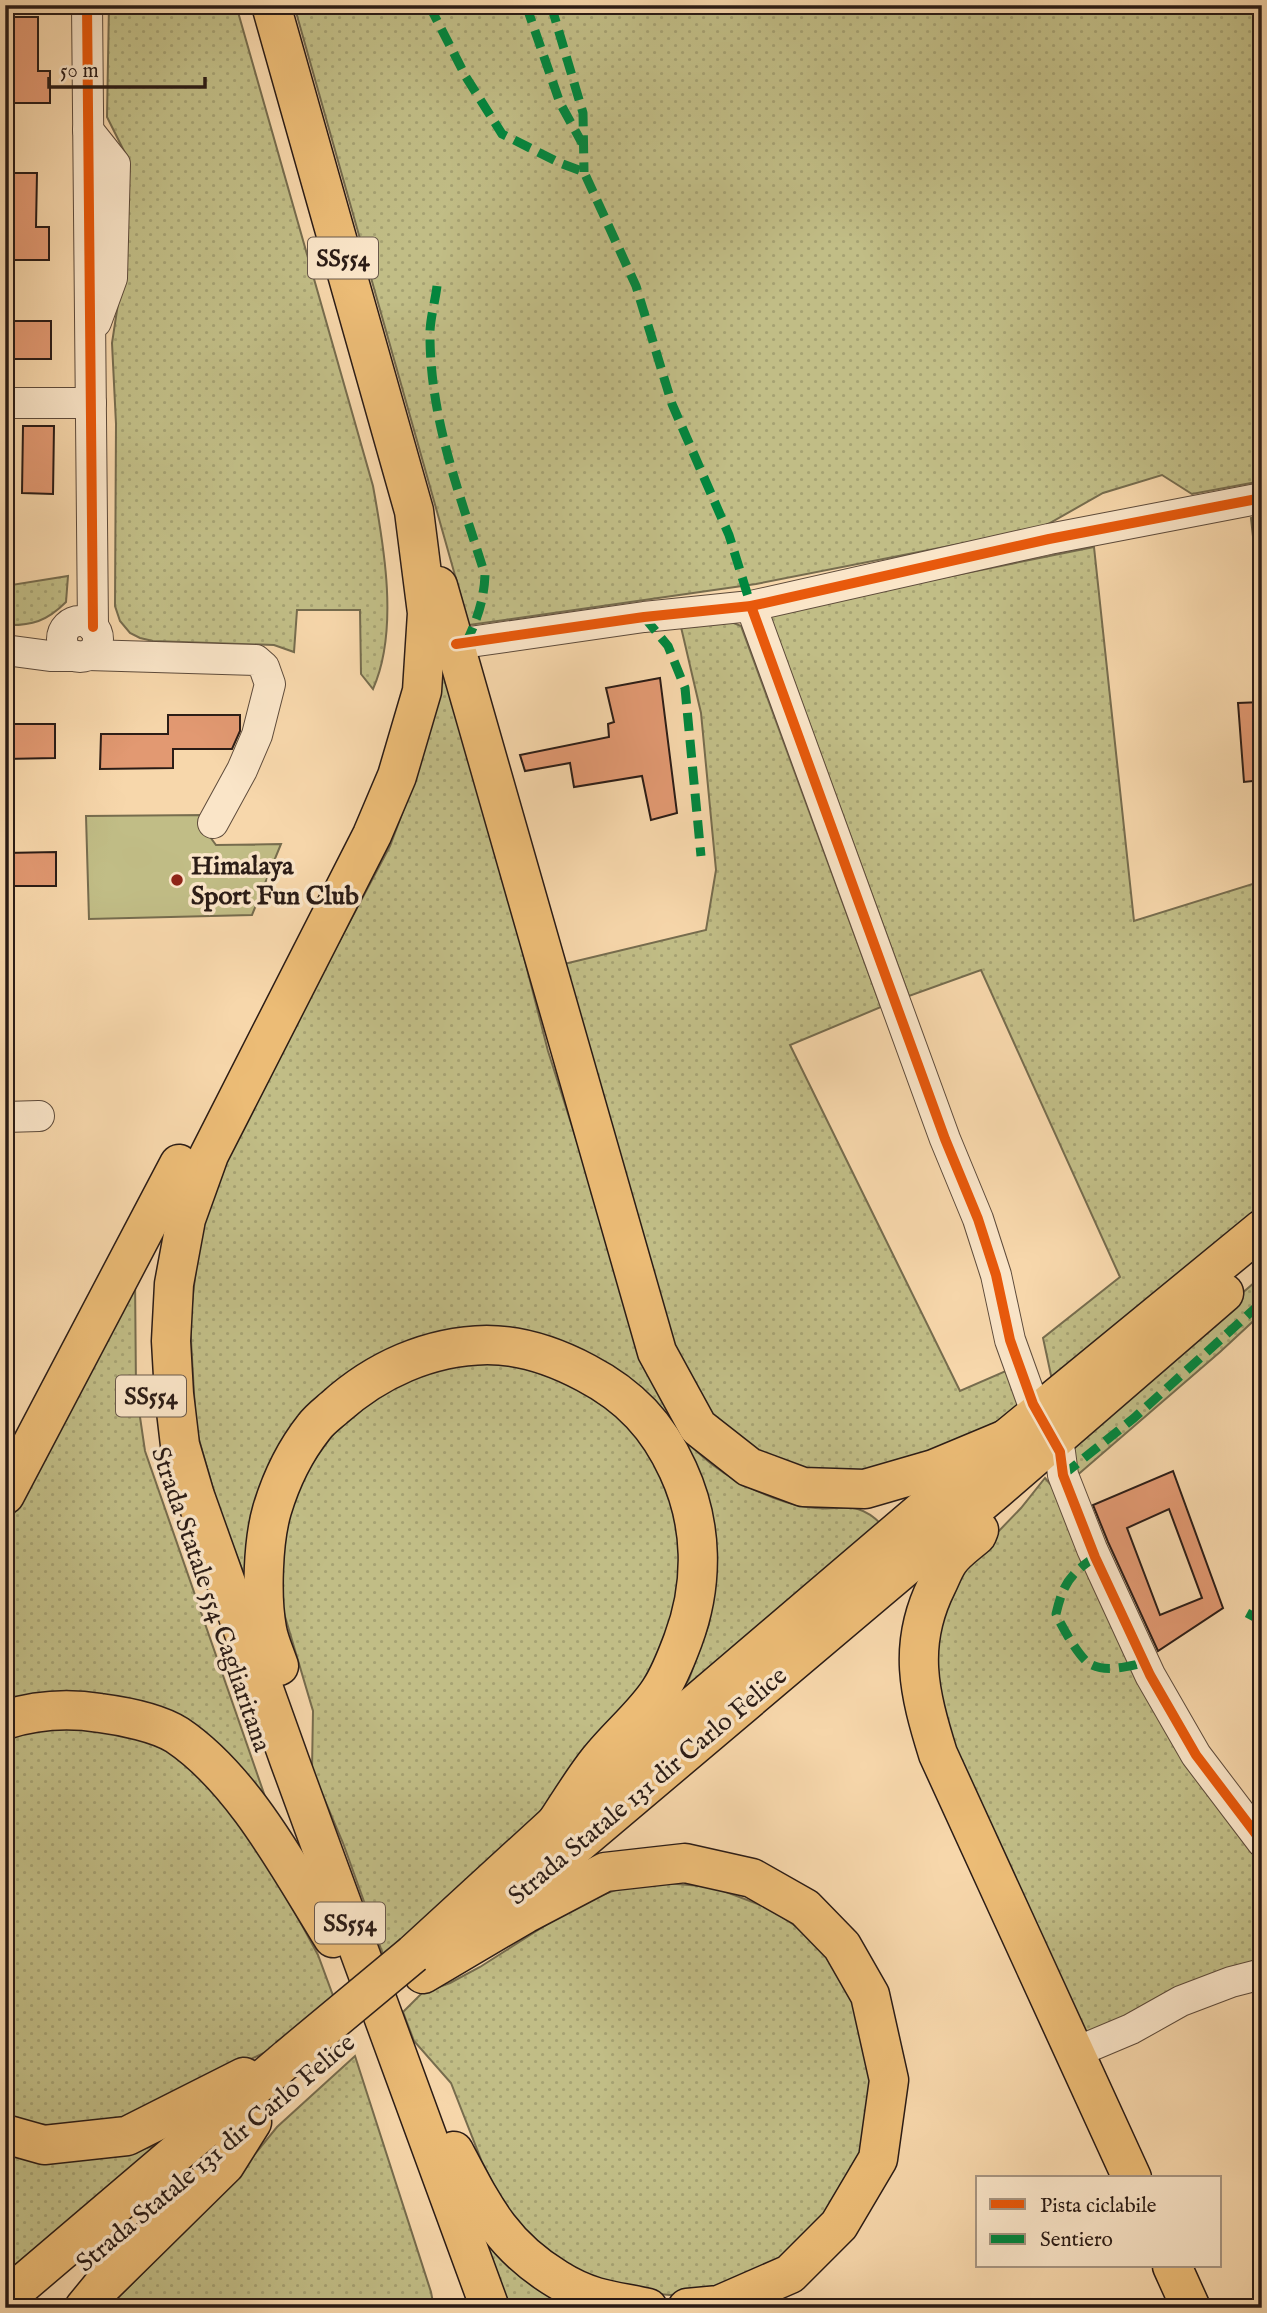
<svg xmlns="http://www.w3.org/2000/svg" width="1267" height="2313" font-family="'IM FELL English',serif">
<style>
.grass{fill:url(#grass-dots);stroke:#766c4e;stroke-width:2}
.garden{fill:#c1bd86;stroke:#766c4e;stroke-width:2}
.building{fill:#e29972;stroke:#2b1c16;stroke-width:2;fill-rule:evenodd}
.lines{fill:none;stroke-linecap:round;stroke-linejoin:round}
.minor-casing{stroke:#5e4b3b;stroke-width:32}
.highway-casing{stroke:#2b1c16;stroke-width:41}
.minor{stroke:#fae5c8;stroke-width:30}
.highway{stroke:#ecbc76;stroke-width:38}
.highway-bridge-casing{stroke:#2b1c16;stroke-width:41;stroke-linecap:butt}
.highway-bridge{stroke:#ecbc76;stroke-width:38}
.quiet{stroke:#00873e;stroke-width:9;stroke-dasharray:18 9;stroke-linecap:butt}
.cycleway-casing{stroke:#fae5c8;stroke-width:15}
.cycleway{stroke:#e8590c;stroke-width:10}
.poi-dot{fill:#8f2418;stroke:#fae5c8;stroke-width:2.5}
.labels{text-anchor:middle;stroke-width:7;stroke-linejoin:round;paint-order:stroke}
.shield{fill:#fae5c8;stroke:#69584b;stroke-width:2}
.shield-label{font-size:24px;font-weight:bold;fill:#2b1c16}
.poi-label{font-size:26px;font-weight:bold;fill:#2b1c16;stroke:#fae5c8;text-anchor:start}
.street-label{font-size:26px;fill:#2b1c16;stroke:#fae5c8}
</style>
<defs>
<pattern id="grass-dots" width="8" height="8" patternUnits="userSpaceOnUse" patternTransform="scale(1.75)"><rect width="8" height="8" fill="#c1bd86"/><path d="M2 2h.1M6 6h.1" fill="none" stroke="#a6a273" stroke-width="1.8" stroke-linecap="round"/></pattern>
</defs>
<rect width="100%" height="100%" fill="#f7d7ab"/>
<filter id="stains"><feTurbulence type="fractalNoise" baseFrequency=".00286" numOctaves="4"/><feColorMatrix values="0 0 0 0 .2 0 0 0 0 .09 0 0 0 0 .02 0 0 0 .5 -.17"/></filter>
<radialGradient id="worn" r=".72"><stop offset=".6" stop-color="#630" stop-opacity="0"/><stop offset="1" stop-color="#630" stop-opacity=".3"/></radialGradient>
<!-- grass -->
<g class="grass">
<path d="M109 5H236L373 486C384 546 399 631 373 689L361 674 360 610H297L294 652 274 645 153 641 140 638 130 633 120 621 115 606 116 424 112 343 121 284 127 157 107 117Z"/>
<polygon points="294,5 1262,5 1262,214 1260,215 1262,221 1262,481 1192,494 1162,475 1103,493 1041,528 756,584 469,625"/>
<polygon points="1262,516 1262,620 1251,518"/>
<polygon points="1094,547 1134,921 1262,881 1262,1209 1052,1380 1043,1338 1120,1277 981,970 909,996 769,613"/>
<path d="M68 576 66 602C47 621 32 626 5 625V586Z"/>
<polygon points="724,619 741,626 881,1007 790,1045 960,1391 1008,1370 1022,1408 993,1426 883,1479 753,1462 685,1391 564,964 706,930 716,870 701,713 681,627"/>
<path d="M451 672 548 1051 653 1380C663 1405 681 1438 702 1456 727 1479 774 1502 807 1507 841 1513 855 1497 882 1525L664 1719 689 1679 709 1624 716 1565 696 1473 517 1333 311 1417 253 1597 220 1513 196 1429 190 1322 200 1232 223 1160 390 846 418 771 437 675Z"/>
<polygon points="135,1276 136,1390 145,1451 269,1808 222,1748 5,1702 5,1531"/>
<polygon points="1262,1276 1262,1313 1220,1352 1074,1478 1065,1446"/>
<polygon points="468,1362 507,1363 573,1384 620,1414 654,1451 692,1552 668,1652 561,1795 385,1960 343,1843 312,1770 313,1711 281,1603 286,1511 308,1469 336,1430 398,1381"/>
<polygon points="1045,1478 1059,1494 1262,1855 1262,1968 1084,2038 966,1782 934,1687 940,1623 969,1562 1021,1508"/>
<polygon points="62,1723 151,1742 194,1767 268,1862 318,1955 335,2001 300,2036 115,2123 73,2128 5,2120 5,1732"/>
<polygon points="641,1881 713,1887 771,1909 814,1939 840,1970 862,2013 874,2065 866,2153 796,2254 712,2292 670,2295 635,2292 590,2277 551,2255 510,2217 482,2162 451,2083 414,2041 403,2012 422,1993 450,1983 480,1967 582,1902"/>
<polygon points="355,2056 431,2292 434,2308 108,2308 233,2181 277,2127"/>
<polygon points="172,2141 5,2284 5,2155 70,2159 124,2154"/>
<polygon points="480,2228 586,2308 510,2308"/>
</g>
<!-- garden -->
<polygon class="garden" points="205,815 205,830 216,845 281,844 252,915 89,919 86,816"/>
<!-- building -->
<g class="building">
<polygon points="6,17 38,17 38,71 50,71 50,103 11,103 11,83 5,83"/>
<polygon points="5,173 37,173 36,227 49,227 49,260 9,260 9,239 5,239"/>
<rect x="5" y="321" width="46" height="38"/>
<polygon points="23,426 54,426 53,494 22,493"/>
<polygon points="660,678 677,813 651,820 642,776 574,787 570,763 525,771 520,755 609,737 608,724 614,722 606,688"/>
<polygon points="1262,702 1262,780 1244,782 1238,703"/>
<polygon points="168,715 240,715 240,731 232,749 173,749 173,768 100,769 101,734 168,734"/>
<polygon points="5,724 55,724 55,758 5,759"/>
<polygon points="56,852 56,886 5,886 5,853"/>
<path d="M1173 1471 1223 1608 1158 1651 1108 1542 1093 1505ZM1169 1509 1202 1598 1160 1615 1127 1528Z"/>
</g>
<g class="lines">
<defs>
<g id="minor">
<polyline points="87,5 93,627"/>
<polyline points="88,130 115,164 112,278 96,322"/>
<polyline points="5,403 91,403"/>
<polyline points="751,606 945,1139 978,1219 996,1275 1010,1340 1033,1404"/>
<circle cx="80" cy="639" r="18"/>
<polyline points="456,644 644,617 751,606 1049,539 1262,498"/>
<polyline points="5,650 50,656 77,656"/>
<polyline points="88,655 256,660 264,667 270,684 257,735 242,770 213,823"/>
<polyline points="5,1117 39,1116"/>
<polyline points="1060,1452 1063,1475 1092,1549 1150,1675 1196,1755 1262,1842"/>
<polyline points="1074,2053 1131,2029 1181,2001 1231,1982 1262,1974"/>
</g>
<g id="highway">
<polyline points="271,5 414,511 427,613 422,691 397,776 372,835 209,1155 186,1219 174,1284 171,1341 174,1394 180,1445 195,1496 290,1762 490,2308"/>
<polyline points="438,586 657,1352 698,1427 749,1467 803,1487 865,1489 934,1469 1006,1439"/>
<polyline points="5,1495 179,1164"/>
<path d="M979 1530 977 1535C968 1543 956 1551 949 1561 944 1568 941 1577 937 1585 907 1645 919 1693 938 1754L1132 2178"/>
<path d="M279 1666C275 1654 269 1641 267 1629 261 1597 263 1541 272 1510 281 1480 295 1451 314 1427 319 1420 327 1414 334 1408 376 1370 429 1346 487 1345 522 1345 556 1357 586 1373 630 1396 658 1426 678 1470 703 1524 704 1584 683 1640 677 1656 670 1675 660 1690 645 1714 617 1737 599 1760 583 1780 570 1802 556 1823"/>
<path d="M5 1720C36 1710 68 1708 100 1713 123 1716 158 1723 177 1735 244 1780 291 1871 333 1938"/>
<polyline points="484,1923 995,1491 1224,1293"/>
<polyline points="413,1954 556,1823 1006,1439 1262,1229"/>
<polyline points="423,1974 525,1914 605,1872 685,1863 752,1878 805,1908 842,1946 870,1995 889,2080 878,2159 839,2225 790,2274 719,2305 687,2308"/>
<polyline points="5,2134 44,2145 127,2136 244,2077"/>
<path d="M454 2151C483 2206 501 2245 557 2279 568 2286 583 2293 596 2297 613 2302 631 2304 648 2308"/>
<polyline points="1172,2266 1191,2308"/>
<polyline points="5,2299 288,2058"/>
<polyline points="84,2308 102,2286 225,2165 252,2122"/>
</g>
</defs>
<!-- minor casing -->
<use href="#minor" class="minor-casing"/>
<!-- highway casing -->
<use href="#highway" class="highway-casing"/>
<!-- minor -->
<use href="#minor" class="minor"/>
<!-- highway -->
<use href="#highway" class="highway"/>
<defs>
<polyline id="highway-bridge" points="288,2058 413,1954"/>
</defs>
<!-- highway-bridge casing -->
<use href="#highway-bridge" class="highway-bridge-casing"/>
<!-- highway-bridge -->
<use href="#highway-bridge" class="highway-bridge"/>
<!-- quiet -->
<g class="quiet">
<polyline points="429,5 466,77 502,134 560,163 584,172 636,286 672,404 729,535 751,606"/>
<polyline points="526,5 560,103 582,143"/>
<polyline points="551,5 583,113 584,172"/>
<path d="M437 286C435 303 429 322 430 339 431 423 461 497 485 575 484 600 477 620 466 643"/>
<polyline points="644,617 668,646 685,688 701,856"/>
<polyline points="1063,1475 1134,1418 1262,1302"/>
<path d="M1095 1557C1070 1574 1063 1584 1056 1614 1061 1625 1079 1658 1090 1664 1106 1673 1128 1666 1144 1663"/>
<polyline points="1247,1613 1262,1621"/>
</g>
<defs>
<g id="cycleway">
<polyline points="87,5 93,627"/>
<polyline points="751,606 945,1139 978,1219 996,1275 1010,1340 1033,1404 1060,1452 1063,1475 1095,1557 1150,1675 1196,1755 1262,1842"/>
<polyline points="456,644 644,617 751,606 1049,539 1262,498"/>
</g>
</defs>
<!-- cycleway casing -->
<use href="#cycleway" class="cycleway-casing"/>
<!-- cycleway -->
<use href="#cycleway" class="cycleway"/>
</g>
<!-- markers -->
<circle class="poi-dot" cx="177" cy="880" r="7"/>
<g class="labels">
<!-- shield labels -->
<g class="shield">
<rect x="308" y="237.5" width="70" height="41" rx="5"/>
<rect x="116" y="1375.5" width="70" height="41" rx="5"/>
<rect x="315" y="1902.5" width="70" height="41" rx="5"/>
</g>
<g class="shield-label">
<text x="343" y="266">SS554</text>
<text x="151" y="1404">SS554</text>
<text x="350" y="1931">SS554</text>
</g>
<!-- poi labels -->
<g class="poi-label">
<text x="191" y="874">Himalaya<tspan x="191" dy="30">Sport Fun Club</tspan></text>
</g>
<!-- street labels -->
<g class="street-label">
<text transform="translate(212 1599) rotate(71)" y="9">Strada Statale 554 Cagliaritana</text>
<text transform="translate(647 1785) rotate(-40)" y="9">Strada Statale 131 dir Carlo Felice</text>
<text transform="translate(215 2152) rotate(-40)" y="9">Strada Statale 131 dir Carlo Felice</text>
</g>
</g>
<!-- margin -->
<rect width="1267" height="2313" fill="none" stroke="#f7d7ab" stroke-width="28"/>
<rect x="7" y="7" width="1253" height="2299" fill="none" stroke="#2b1c16" stroke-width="3.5"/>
<rect x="14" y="14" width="1239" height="2285" fill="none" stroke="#2b1c16" stroke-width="2"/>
<!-- legend -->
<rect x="976" y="2176" width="245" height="91" fill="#fae5c8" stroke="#a79581" stroke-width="2"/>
<rect x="990" y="2199" width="35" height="10" fill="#e8590c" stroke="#a79581" stroke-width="2"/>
<text x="1040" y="2212" font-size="21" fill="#2b1c16">Pista ciclabile</text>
<rect x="990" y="2234" width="35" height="10" fill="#00873e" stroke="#a79581" stroke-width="2"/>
<text x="1040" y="2246" font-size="21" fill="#2b1c16">Sentiero</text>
<!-- scale -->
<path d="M49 77v10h156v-10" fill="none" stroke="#2b1c16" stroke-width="3.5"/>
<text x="60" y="77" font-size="21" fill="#2b1c16" stroke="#fae5c8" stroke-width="5" paint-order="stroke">50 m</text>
<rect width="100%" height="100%" filter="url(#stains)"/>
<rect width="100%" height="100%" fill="url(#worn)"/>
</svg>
